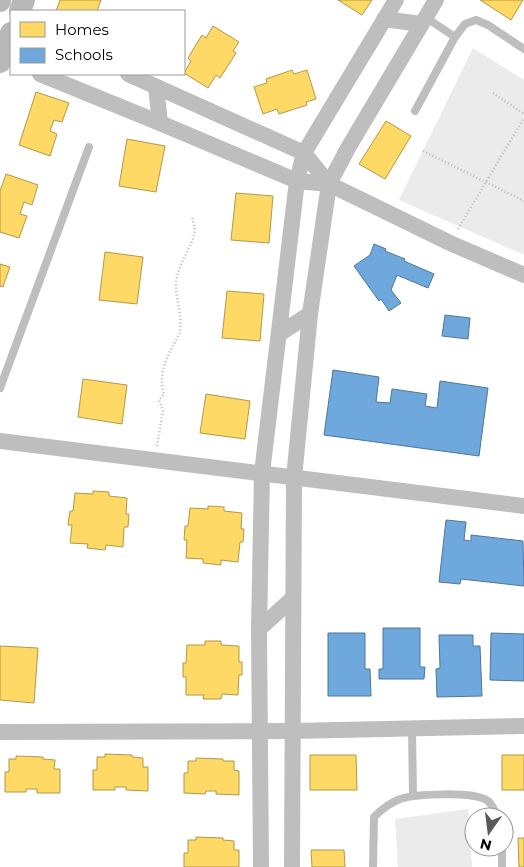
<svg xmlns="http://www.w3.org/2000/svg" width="524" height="867" font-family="Montserrat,sans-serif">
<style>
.green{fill:#ebebeb}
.homes{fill:#ffd966;stroke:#b29847}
.schools{fill:#6fa8dc;stroke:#4e769a}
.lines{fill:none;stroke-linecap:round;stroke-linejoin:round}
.path{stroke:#b9b9b9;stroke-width:2.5;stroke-dasharray:1 2.5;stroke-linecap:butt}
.service{stroke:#bebebe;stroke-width:8}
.minor{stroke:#bebebe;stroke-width:16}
.secondary{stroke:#b8b8b8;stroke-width:22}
</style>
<rect width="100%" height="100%" fill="#fff"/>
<!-- green -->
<g class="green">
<polygon points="473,48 524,80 524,255 399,200"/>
<polygon points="468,809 472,867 398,867 395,819"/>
</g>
<!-- homes -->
<g class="homes">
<polygon points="60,0 101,0 97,11 56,11"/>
<polygon points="338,0 372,0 362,15"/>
<polygon points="480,0 523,0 511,20"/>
<polygon points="213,26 239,42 233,51 236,53 220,78 216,75 208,88 184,73 191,61 188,58 202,35 206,38"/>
<polygon points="292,70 294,74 307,70 316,99 306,102 307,105 279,114 277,109 263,114 254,87 267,83 266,79"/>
<polygon points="36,92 69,103 62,122 54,120 50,131 57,134 50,156 19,145"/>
<polygon points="386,121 411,136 385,179 359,164"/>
<polygon points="127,139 165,146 156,192 119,186"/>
<polygon points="6,174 38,185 32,205 24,202 20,214 27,216 19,238 0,232 0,191"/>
<polygon points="236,193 273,196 269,243 231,240"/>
<polygon points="105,252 143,257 137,304 99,300"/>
<polygon points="0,264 10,267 3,287 0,286"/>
<polygon points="227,291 264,294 260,341 222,338"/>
<polygon points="83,379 127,385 122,424 78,417"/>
<polygon points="206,394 250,401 245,439 200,433"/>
<polygon points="93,491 109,492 109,496 127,498 126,514 129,514 128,527 124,527 123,547 106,545 105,550 87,548 88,544 70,543 72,525 68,525 70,511 73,511 75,493 93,494"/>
<polygon points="208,506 224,507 224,511 242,513 241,529 244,529 243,542 240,542 238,562 221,560 221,565 203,563 203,559 186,558 187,540 184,540 185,526 188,526 190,508 208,509"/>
<polygon points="205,641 221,641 221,645 239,646 239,662 242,662 242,675 239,675 238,695 222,694 221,699 203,699 204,695 186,695 186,677 183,677 183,663 186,663 187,645 205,645"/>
<polygon points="0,646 38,648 34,703 0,700"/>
<polygon points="105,754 132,755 132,757 143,758 143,767 148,767 148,791 126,790 126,787 115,787 115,790 93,790 93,770 97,770 97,757 105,757"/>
<polygon points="310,755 356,755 357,790 310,790"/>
<rect x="502" y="755" width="22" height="35"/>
<polygon points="16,756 43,757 43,759 55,760 54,769 60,769 60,793 37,793 37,789 26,789 26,792 5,792 5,772 9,772 9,759 16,759"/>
<polygon points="196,758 223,759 223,761 234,761 234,770 239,771 239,795 216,794 216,791 206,791 205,794 184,793 184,773 188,773 188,761 196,761"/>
<polygon points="196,837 223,838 223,840 234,841 234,850 239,850 239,867 184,867 184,853 188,853 188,840 196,840"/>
<polygon points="518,838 524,838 524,867 519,867"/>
<polygon points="311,850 344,850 345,867 312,867"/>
</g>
<!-- schools -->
<g class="schools">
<polygon points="374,244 386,249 385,251 405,259 404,261 434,274 428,288 397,275 391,290 401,303 389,311 381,299 379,301 354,266 370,255"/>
<polygon points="445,315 470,318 468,339 442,336"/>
<polygon points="333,370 379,377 376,402 390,403 392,389 427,394 425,406 437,408 440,381 488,388 479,456 324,435"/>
<polygon points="446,520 466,522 464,540 471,541 471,535 523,541 524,586 461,579 460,584 439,582"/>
<polygon points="383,628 420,628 420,667 425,667 424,679 379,679 379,669 383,669"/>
<polygon points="328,633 365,633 365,669 370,669 371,696 328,696"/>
<polygon points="491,633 524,634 524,681 490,680"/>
<polygon points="439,635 473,635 473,646 480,646 482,696 437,697 436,669 440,668"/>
</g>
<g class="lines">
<!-- path -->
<g class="path">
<polyline points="493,93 524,114"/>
<polyline points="423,151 524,201"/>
<polyline points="458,229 524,118"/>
<path d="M157 446 163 411 159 400 164 394C159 378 164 362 172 348 174 343 179 337 180 331 182 316 177 302 176 288 175 270 188 253 194 236L195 230 192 216"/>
</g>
<!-- service -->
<g class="service">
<polyline points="425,17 455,37"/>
<polyline points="415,111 455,37 465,24 476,20 488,25 524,49"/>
<polyline points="0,388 89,147"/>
<polyline points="412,729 413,796"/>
<polyline points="502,847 502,867"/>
<path d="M373 867 374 817C382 809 389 803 400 799 416 794 474 791 488 801 492 804 495 812 498 817"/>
</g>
<!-- minor -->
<g class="minor">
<polyline points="384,19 421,24"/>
<polyline points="40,74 160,123 297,181 329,184 450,243 524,275"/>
<polyline points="128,74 304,153 329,184"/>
<polyline points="156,87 160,123"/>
<polyline points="279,334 310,314"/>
<polyline points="0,441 524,506"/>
<polyline points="259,629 292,599"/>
<polyline points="0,732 293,731 524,726"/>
<polyline points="261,867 259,629 262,473 297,181 304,153 396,0"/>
<polyline points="292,867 294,478 310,314 329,184 348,148 436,0"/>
</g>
<!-- secondary -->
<g class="secondary">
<polyline points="0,1 0,0"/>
<polyline points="20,11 24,0"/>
<polyline points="0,62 11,33"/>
</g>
</g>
<!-- legend -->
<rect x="10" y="10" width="175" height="65" fill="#ffffff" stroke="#999999"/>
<rect x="20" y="22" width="25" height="15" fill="#ffd966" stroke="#999999"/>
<text x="55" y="35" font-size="15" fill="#000000">Homes</text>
<rect x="20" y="48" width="25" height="15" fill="#6fa8dc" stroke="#999999"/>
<text x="55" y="60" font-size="15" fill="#000000">Schools</text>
<!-- north arrow -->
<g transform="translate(489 832) rotate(194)"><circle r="24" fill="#ffffff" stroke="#999999"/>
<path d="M0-4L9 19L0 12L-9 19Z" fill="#595959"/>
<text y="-8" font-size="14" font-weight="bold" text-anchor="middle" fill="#000000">N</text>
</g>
</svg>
